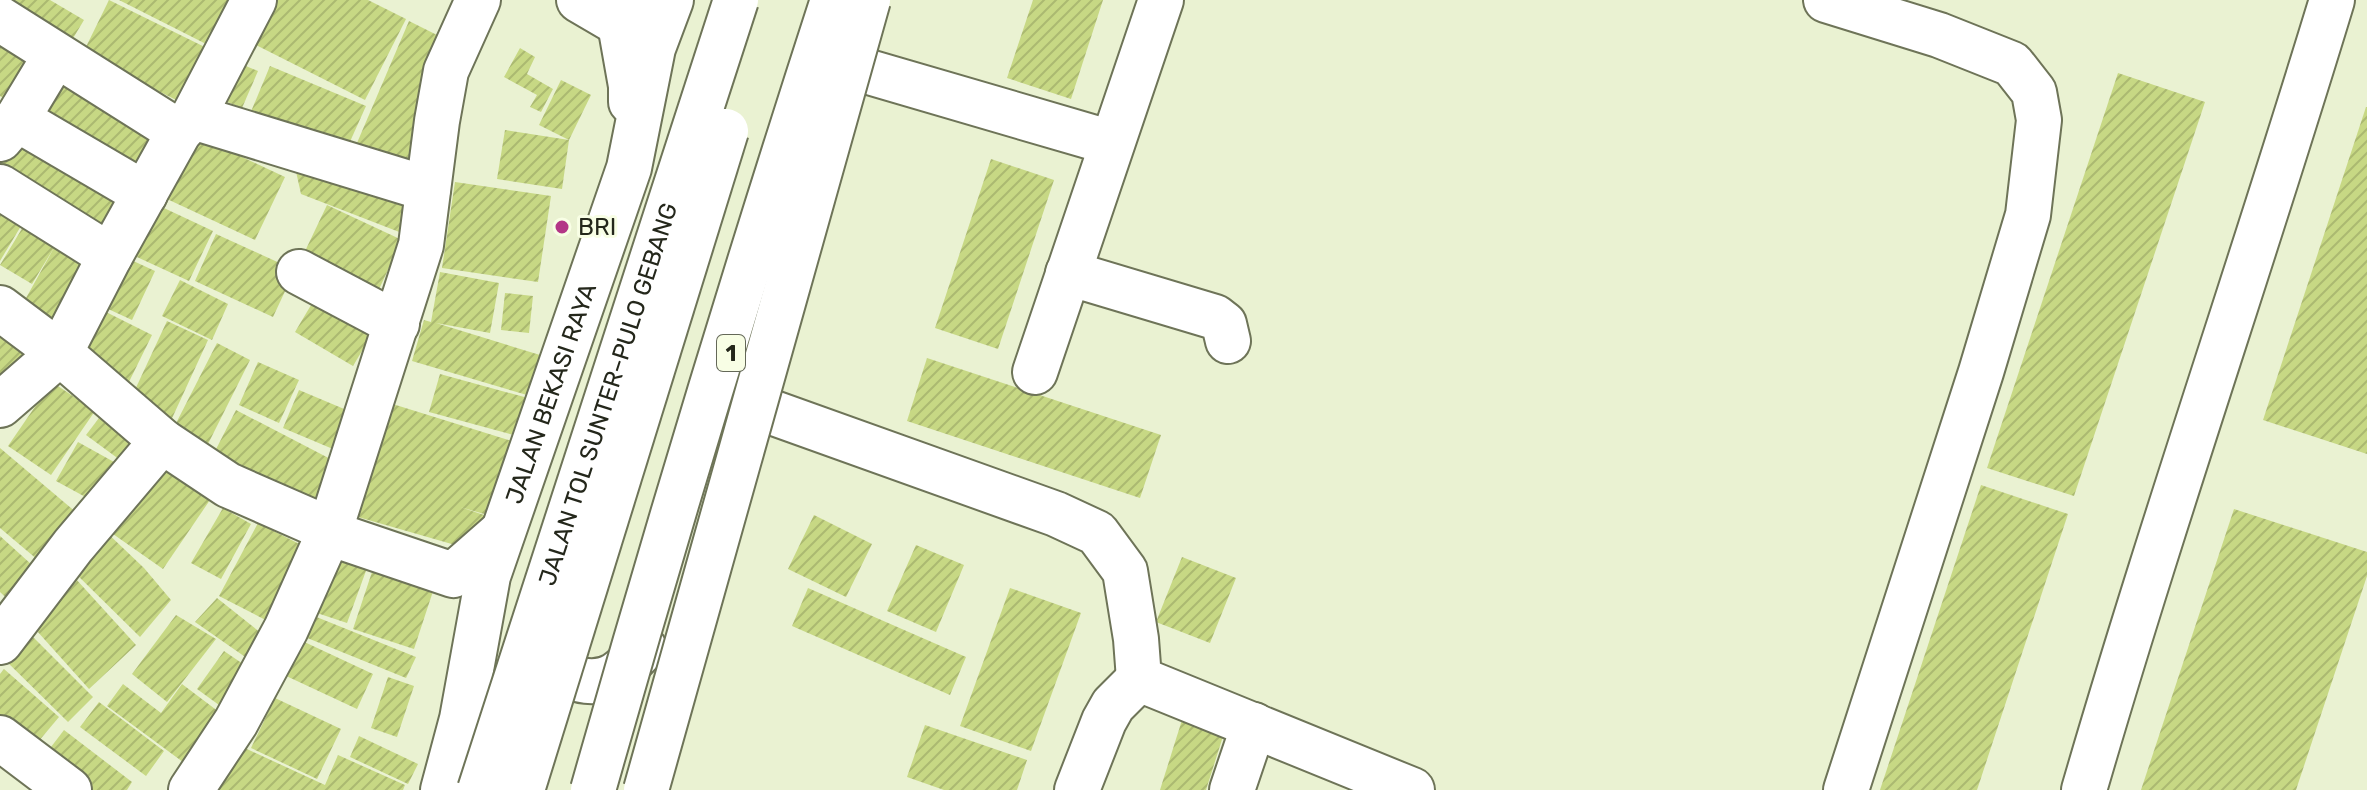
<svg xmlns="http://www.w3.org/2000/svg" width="2367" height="790" font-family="Rubik,sans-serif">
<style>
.building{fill:url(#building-hatch)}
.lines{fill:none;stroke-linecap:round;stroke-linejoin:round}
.street-casing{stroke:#6e7458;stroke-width:48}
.secondary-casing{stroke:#6e7458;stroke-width:48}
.highway-casing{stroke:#6e7458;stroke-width:48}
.street{stroke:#fff;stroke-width:44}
.secondary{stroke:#fff;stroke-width:44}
.highway{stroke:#fff;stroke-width:44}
.highway-bridge-casing{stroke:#6e7458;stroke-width:48;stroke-linecap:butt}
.highway-bridge{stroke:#fff;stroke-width:44}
.poi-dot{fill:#b33686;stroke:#f8fee5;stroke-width:3}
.labels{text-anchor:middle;stroke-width:6;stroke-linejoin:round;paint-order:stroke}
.shield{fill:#f8fee5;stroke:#646858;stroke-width:2}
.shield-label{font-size:22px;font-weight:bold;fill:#24271b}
.poi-label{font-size:24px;fill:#24271b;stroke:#f8fee5;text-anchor:start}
.street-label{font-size:24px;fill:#24271b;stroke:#f8fee5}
</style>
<defs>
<pattern id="building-hatch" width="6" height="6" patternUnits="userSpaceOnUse" patternTransform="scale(2)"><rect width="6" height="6" fill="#c7d884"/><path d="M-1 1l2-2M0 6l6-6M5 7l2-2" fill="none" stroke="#abb971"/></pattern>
</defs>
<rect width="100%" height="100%" fill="#eaf2d2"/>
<!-- building -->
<g class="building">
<polygon points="0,0 50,0 84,20 66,50"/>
<polygon points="109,0 219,54 192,108 83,53"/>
<polygon points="119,0 235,0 214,48"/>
<polygon points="276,0 368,0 406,19 365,100 254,44"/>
<polygon points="1033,0 1103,0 1071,99 1007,78"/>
<polygon points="409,21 447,40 412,174 354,150"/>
<polygon points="0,28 50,58 20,108 0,96"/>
<polygon points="520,48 535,57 527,74 553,89 541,112 530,107 537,95 504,77"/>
<polygon points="229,59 258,71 242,108 213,96"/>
<polygon points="270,66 366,106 344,155 250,114"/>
<polygon points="55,71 160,129 138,168 33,112"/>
<polygon points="2118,73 2205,102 2074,496 1987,468"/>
<polygon points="561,80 591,95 569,140 539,125"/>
<polygon points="2366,107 2367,107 2367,454 2263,420"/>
<polygon points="505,130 569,140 562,189 497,179"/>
<polygon points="19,132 129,199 102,245 0,183 0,164"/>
<polygon points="197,136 285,177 255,240 167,199"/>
<polygon points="291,149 421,202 407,235 301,194"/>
<polygon points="991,159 1054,180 998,349 935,328"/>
<polygon points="455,182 551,196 538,282 442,268"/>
<polygon points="0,199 27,216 0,261"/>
<polygon points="149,201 213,231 189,281 126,252"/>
<polygon points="327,205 402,240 373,302 298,266"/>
<polygon points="29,217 103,261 59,341 16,316 55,246 32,284 0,265"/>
<polygon points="216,234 295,270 273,317 195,281"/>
<polygon points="116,253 155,271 132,320 93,302"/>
<polygon points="440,272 499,283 490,333 436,323 540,355 527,395 412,361 424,320 431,322"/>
<polygon points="180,280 228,304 212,340 162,316"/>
<polygon points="320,290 378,324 353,366 295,332"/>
<polygon points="505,293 533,296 529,333 501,330"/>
<polygon points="96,307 152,335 126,388 70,361"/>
<polygon points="167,321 208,340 168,427 127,407"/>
<polygon points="0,324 35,357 0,390"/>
<polygon points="217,343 250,360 203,454 169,437"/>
<polygon points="927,358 1161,435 1140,498 907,421"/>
<polygon points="258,362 299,380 279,423 239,405"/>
<polygon points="440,374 535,400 525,438 429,412"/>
<polygon points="52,382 95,411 51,475 8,446"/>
<polygon points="299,390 356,414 340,452 283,428"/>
<polygon points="383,401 515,442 491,516 460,507 487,516 476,551 351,515"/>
<polygon points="236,410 342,465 315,515 210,461"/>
<polygon points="99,418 144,450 131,468 86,435"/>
<polygon points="78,442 123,467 102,506 56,481"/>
<polygon points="0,448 84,519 45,566 0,528"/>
<polygon points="162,462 212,497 163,569 113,534"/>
<polygon points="1981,485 2068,514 1977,790 1880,790"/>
<polygon points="223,508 251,524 221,579 191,563"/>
<polygon points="2234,509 2367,552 2367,576 2296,790 2141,790"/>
<polygon points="814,515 872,544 846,597 788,569"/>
<polygon points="258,523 317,553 279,627 219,596"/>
<polygon points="102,528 144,568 171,600 140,637 66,564"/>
<polygon points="0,536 42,574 15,606 0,592"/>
<polygon points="328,541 371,557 347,623 305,609"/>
<polygon points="916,545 964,565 936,632 887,611"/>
<polygon points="377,557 438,576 414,649 353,629"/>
<polygon points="1182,557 1236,578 1210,643 1156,622"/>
<polygon points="75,578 136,645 89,689 28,621"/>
<polygon points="808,588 966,657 950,695 792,626"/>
<polygon points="1010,588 1081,613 1031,751 960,726"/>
<polygon points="217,598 271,641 261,668 195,622"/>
<polygon points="304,612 416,657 406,678 295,633"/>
<polygon points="176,615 216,639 167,702 132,674"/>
<polygon points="23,627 93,697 68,722 0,655"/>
<polygon points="298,639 373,674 357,709 282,674"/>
<polygon points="224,651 246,666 219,705 197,689"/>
<polygon points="4,669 59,717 27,755 0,733 0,674"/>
<polygon points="388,677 414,686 397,737 371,728"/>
<polygon points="123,684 161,713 182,684 223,715 187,765 107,706"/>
<polygon points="275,698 341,729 317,779 251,748"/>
<polygon points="99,702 164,751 146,776 80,727"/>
<polygon points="1182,720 1225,730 1206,790 1160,790"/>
<polygon points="925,725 1027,760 1017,790 944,790 907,777"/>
<polygon points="64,730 132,782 127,790 75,790 38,764"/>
<polygon points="359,736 418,764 408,784 350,757"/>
<polygon points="236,744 325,785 338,755 405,785 403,790 215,790"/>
</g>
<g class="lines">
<defs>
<g id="street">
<polyline points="1826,0 1939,35 2012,64 2034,92 2039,120 2028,215 1981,372 1846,790"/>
<polyline points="0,19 179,132"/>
<polyline points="821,58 1112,143"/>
<polyline points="193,117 428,189"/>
<polyline points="17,119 145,194"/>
<polyline points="0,139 17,119 55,56"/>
<polyline points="0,187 110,256"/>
<polyline points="299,272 397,324"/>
<polyline points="1068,273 1215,317 1224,324 1228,341"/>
<polyline points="0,308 60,353 162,441 228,485 310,521 329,533 453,575 502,532"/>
<polyline points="1035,372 1161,0"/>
<polyline points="718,393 1056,514 1097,533 1125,571 1136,639 1139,679 1412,790"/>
<polyline points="0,405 60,353 110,256 179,132 193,117 254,0"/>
<polyline points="0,642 73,546 162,441"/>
<polyline points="0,738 69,790"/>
<polyline points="191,790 236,722 286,629 329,533 421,245 437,121 446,71 478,0"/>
<polyline points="1077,790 1104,721 1113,705 1139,679"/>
<polyline points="1232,790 1254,725"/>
<path d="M2084 790C2161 525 2252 264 2332 0"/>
</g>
<polyline id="secondary" points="579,0 620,24"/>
<g id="highway">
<polyline points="631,102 631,86 620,24 649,0"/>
<path d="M531 646C548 671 586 692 615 675 626 668 635 657 644 648"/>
<path id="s1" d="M443 790 462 719 488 576 629 168 653 48 671 0"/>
</g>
</defs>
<!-- street casing -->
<use href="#street" class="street-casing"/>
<!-- secondary casing -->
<use href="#secondary" class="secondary-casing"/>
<!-- highway casing -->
<use href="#highway" class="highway-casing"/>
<!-- street -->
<use href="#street" class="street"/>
<!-- secondary -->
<use href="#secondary" class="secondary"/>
<!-- highway -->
<use href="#highway" class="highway"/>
<defs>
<g id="highway-bridge">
<path id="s2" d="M480 790 736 0"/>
<polyline points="522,790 726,131"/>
<path d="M593 790C668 525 748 262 833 0"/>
<polyline points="646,790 868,0"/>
</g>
</defs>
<!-- highway-bridge casing -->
<use href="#highway-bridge" class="highway-bridge-casing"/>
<!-- highway-bridge -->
<use href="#highway-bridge" class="highway-bridge"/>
</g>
<!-- markers -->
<circle class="poi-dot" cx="562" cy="227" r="8"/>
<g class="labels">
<!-- shield labels -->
<rect class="shield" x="717" y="335" width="28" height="36" rx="6"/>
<g class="shield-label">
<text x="731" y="361">1</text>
</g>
<!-- poi labels -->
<g class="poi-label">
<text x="578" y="235">BRI</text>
</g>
<!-- street labels -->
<g class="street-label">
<text dy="8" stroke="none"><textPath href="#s1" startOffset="412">JALAN BEKASI RAYA</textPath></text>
<text dy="8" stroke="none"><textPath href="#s2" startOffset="416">JALAN TOL SUNTER–PULO GEBANG</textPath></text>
</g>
</g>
</svg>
